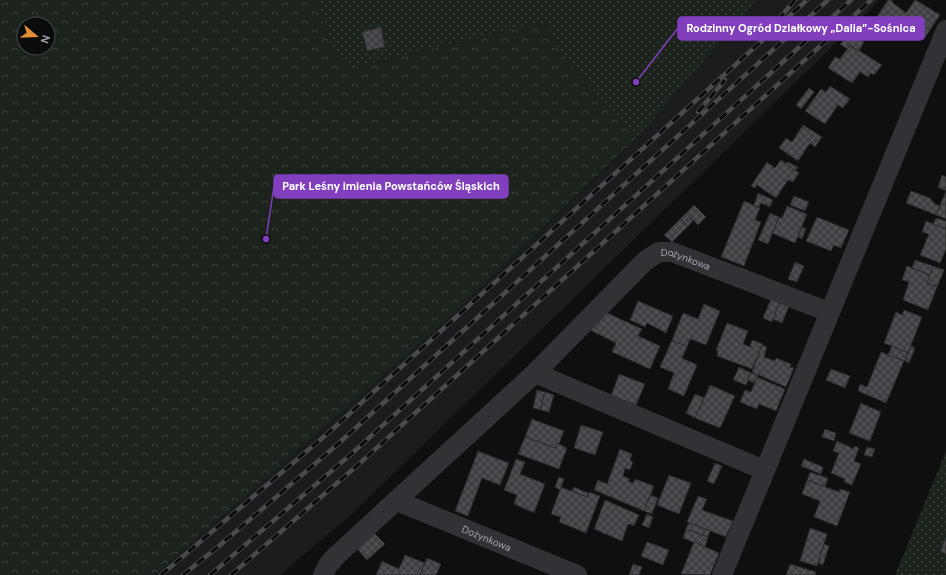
<svg xmlns="http://www.w3.org/2000/svg" width="946" height="575" font-family="'DM Sans',sans-serif">
<style>
.built{fill:#1b1c1d}
.forest{fill:url(#forest-crowns);fill-rule:evenodd}
.garden{fill:url(#garden-dots)}
.building{fill:url(#building-cross-hatch);stroke:#292a2c}
.lines{fill:none;stroke-linecap:round;stroke-linejoin:round}
.minor{stroke:#313235;stroke-width:20}
.rail-casing{stroke:#484a4e;stroke-width:4.5}
.rail{stroke:#0a0b0b;stroke-width:3;stroke-dasharray:9;stroke-linecap:butt}
.labels{text-anchor:middle;stroke-width:3;stroke-linejoin:round;paint-order:stroke}
.street-label{font-size:10px;fill:#a1a8b0;stroke:#0a0b0b}
.leader{fill:none;stroke:#813fbd;stroke-width:1.5}
.callout-dot{fill:#813fbd;stroke:#0a0b0b;stroke-width:1.5}
.callout{fill:#813fbd;stroke:#813fbd;stroke-width:1.5}
.callout-label{font-size:11px;text-anchor:middle;font-weight:bold;fill:#fff}
</style>
<defs>
<pattern id="forest-crowns" width="20" height="18" patternUnits="userSpaceOnUse"><rect width="20" height="18" fill="#1c231c"/><path d="M2 6a3 3 0 1 1 6 0M12 15a3 3 0 1 1 6 0" fill="none" stroke="#3a403a"/></pattern>
<pattern id="garden-dots" width="8" height="8" patternUnits="userSpaceOnUse"><rect width="8" height="8" fill="#1c231c"/><path d="M2 2h.1M6 6h.1" fill="none" stroke="#3a403a" stroke-width="1.8" stroke-linecap="round"/></pattern>
<pattern id="building-cross-hatch" width="8" height="8" patternUnits="userSpaceOnUse"><rect width="8" height="8" fill="#3e4043"/><path d="M0 0l8 8M0 8l8-8" fill="none" stroke="#57595c"/></pattern>
</defs>
<rect width="100%" height="100%" fill="#0f0f10"/>
<!-- built -->
<polygon class="built" points="756,0 880,0 353,513 280,575 155,575 447,320 616,159 638,137"/>
<!-- forest -->
<path class="forest" d="M0 0H317L332 49 355 67 545 22 559 49 599 97 638 137 447 320 155 575H0ZM24 24H48V48H24Z"/>
<!-- garden -->
<g class="garden">
<polygon points="317,0 756,0 638,137 599,97 559,49 545,22 355,67 332,49"/>
<polygon points="946,451 946,575 895,575"/>
</g>
<!-- building -->
<g class="building">
<polygon points="888,0 892,0 892,2 906,13 915,0 916,0 940,15 924,39 899,24 901,22 896,18 883,36 870,27"/>
<polygon points="381,27 385,47 367,51 362,32"/>
<polygon points="850,34 864,42 859,51 850,45 847,49 840,44"/>
<polygon points="850,45 882,65 874,75 871,73 868,77 860,72 852,83 828,68 835,57 840,59"/>
<polygon points="830,86 850,99 843,108 838,105 825,124 805,111 821,89 826,92"/>
<polygon points="809,88 814,92 801,109 796,105"/>
<polygon points="803,125 822,137 815,147 810,143 798,161 779,148 786,138 792,142"/>
<polygon points="781,160 799,173 793,182 788,180 776,198 757,185 755,188 751,186 767,162 775,168"/>
<polygon points="788,162 798,167 795,171 786,163"/>
<polygon points="942,175 946,177 946,219 936,215 946,191 938,187"/>
<polygon points="911,191 930,198 935,204 940,206 936,215 906,203"/>
<polygon points="758,193 773,200 770,207 761,203 759,207 754,205"/>
<polygon points="794,196 809,202 805,211 790,205"/>
<polygon points="744,201 760,208 755,220 761,222 744,266 721,257"/>
<polygon points="694,205 706,217 698,225 686,213"/>
<polygon points="787,206 807,214 795,243 772,233 779,217 782,218"/>
<polygon points="686,213 693,221 688,226 680,219"/>
<polygon points="770,213 779,217 768,244 758,240"/>
<polygon points="817,217 849,230 841,248 834,245 831,251 806,241"/>
<polygon points="936,218 946,221 946,229 933,224"/>
<polygon points="680,219 688,226 672,242 664,235"/>
<polygon points="926,221 946,229 946,249 940,263 920,255 929,234 922,232"/>
<polygon points="802,227 806,229 802,239 798,237"/>
<polygon points="915,260 933,266 930,275 912,268"/>
<polygon points="795,262 804,266 797,282 788,279"/>
<polygon points="907,266 930,275 927,283 937,287 928,310 903,300 909,282 902,280"/>
<polygon points="933,266 944,270 937,287 927,283"/>
<polygon points="771,299 780,302 772,322 763,318"/>
<polygon points="638,301 673,316 666,333 647,323 645,327 630,320"/>
<polygon points="780,302 789,306 782,323 773,319"/>
<polygon points="704,304 720,311 706,345 690,339 687,347 672,340 683,313 698,319"/>
<polygon points="904,310 922,317 908,353 884,343 896,312 902,315"/>
<polygon points="603,311 642,329 638,336 660,346 650,369 612,352 616,343 588,329"/>
<polygon points="727,323 748,331 743,344 750,347 752,340 763,344 752,369 717,356 718,351 716,350"/>
<polygon points="672,340 687,347 682,358 697,365 684,396 668,389 674,373 660,367"/>
<polygon points="762,345 767,347 764,357 775,361 776,358 791,364 790,367 794,368 786,387 752,372"/>
<polygon points="892,346 908,353 905,361 888,355"/>
<polygon points="911,346 915,348 909,363 905,361"/>
<polygon points="881,352 904,361 886,403 858,391 860,384 867,387"/>
<polygon points="739,367 751,373 746,385 733,380"/>
<polygon points="831,369 850,376 845,388 826,380"/>
<polygon points="751,373 758,375 754,383 748,380"/>
<polygon points="619,374 645,384 636,405 611,396"/>
<polygon points="757,377 785,389 776,411 759,404 757,409 740,402 745,390 751,392"/>
<polygon points="710,385 735,396 720,428 695,418"/>
<polygon points="537,390 545,392 540,410 533,408"/>
<polygon points="545,392 554,395 549,412 540,410"/>
<polygon points="695,394 704,398 695,418 686,413"/>
<polygon points="861,403 881,412 870,441 849,433"/>
<polygon points="532,419 564,431 559,444 557,443 555,448 525,437"/>
<polygon points="581,425 603,432 595,455 574,448"/>
<polygon points="825,429 836,433 834,441 822,437"/>
<polygon points="525,437 555,448 557,443 567,448 559,469 518,454"/>
<polygon points="837,441 854,449 855,446 859,448 854,461 861,464 852,485 844,482 845,479 831,473 839,453 833,451"/>
<polygon points="867,447 875,449 872,457 864,455"/>
<polygon points="620,449 632,454 630,460 633,462 630,470 625,468 623,476 630,479 629,482 633,483 635,479 654,486 644,511 594,490 598,480 607,484"/>
<polygon points="478,451 509,463 500,485 482,478 468,516 455,511"/>
<polygon points="516,459 525,462 520,474 545,484 534,513 514,504 517,495 504,490"/>
<polygon points="804,459 823,467 821,474 801,466"/>
<polygon points="715,463 722,466 714,484 707,481"/>
<polygon points="810,472 828,478 825,487 807,480"/>
<polygon points="669,475 691,483 679,514 657,505"/>
<polygon points="559,477 564,479 560,490 555,487"/>
<polygon points="807,480 839,492 840,489 850,492 837,526 814,517 820,501 802,494"/>
<polygon points="561,487 587,497 589,492 600,496 586,533 559,522 561,517 551,514"/>
<polygon points="574,487 588,493 587,497 572,491"/>
<polygon points="650,495 658,498 652,514 644,511"/>
<polygon points="698,496 707,499 702,510 733,521 726,537 687,522"/>
<polygon points="605,500 639,515 634,526 628,524 622,541 594,529"/>
<polygon points="647,514 653,517 649,528 642,525"/>
<polygon points="689,523 710,531 708,537 686,529"/>
<polygon points="810,528 827,534 817,566 800,561"/>
<polygon points="686,529 708,537 705,547 683,538"/>
<polygon points="373,532 385,544 367,560 357,549"/>
<polygon points="945,539 946,540 946,554 940,551"/>
<polygon points="647,542 669,550 663,565 641,556"/>
<polygon points="694,542 719,553 710,575 681,574"/>
<polygon points="824,544 829,546 823,565 818,563"/>
<polygon points="405,555 425,563 420,575 376,575 382,561 399,569"/>
<polygon points="427,558 441,564 436,575 420,575"/>
<polygon points="633,564 642,567 639,575 629,575"/>
<polygon points="790,564 816,572 815,575 786,575"/>
</g>
<g class="lines">
<!-- minor -->
<g class="minor">
<polyline points="535,373 764,470"/>
<path id="s1" d="M397 501 577 575"/>
<path id="s2" d="M323 575 328 565 336 556 535 373 645 261 659 252H672L829 312"/>
<polyline points="722,575 946,30"/>
</g>
<defs>
<g id="rail">
<polyline points="778,20 795,0"/>
<polyline points="698,112 725,80"/>
<polyline points="161,575 327,434 807,0"/>
<polyline points="183,575 219,546 338,444 828,0"/>
<polyline points="210,575 349,456 851,0"/>
<polyline points="231,575 359,464 871,0"/>
</g>
</defs>
<!-- rail casing -->
<use href="#rail" class="rail-casing"/>
<!-- rail -->
<use href="#rail" class="rail"/>
</g>
<g class="labels">
<!-- street labels -->
<g class="street-label">
<text dy="4" stroke="none"><textPath href="#s2" startOffset="495">Dożynkowa</textPath></text>
<text dy="4" stroke="none"><textPath href="#s1" startOffset="97">Dożynkowa</textPath></text>
</g>
</g>
<!-- callouts -->
<path class="leader" d="M636 82L678 28M266 239L274 186"/>
<g class="callout-dot">
<circle cx="636" cy="82" r="4"/>
<circle cx="266" cy="239" r="4"/>
</g>
<g class="callout">
<rect x="678" y="17" width="246" height="23" rx="4"/>
<rect x="274" y="175" width="234" height="23" rx="4"/>
</g>
<g class="callout-label">
<text x="801" y="32">Rodzinny Ogród Działkowy „Dalia”-Sośnica</text>
<text x="391" y="190">Park Leśny imienia Powstańców Śląskich</text>
</g>
<!-- north arrow -->
<g transform="translate(36 36) rotate(109)"><circle r="19" fill="#0a0b0b" stroke="#464a4d"/>
<path d="M0-3L7 15L0 10L-7 15Z" fill="#e38d35"/>
<text y="-6" font-size="11" font-weight="bold" text-anchor="middle" fill="#a1a8b0">N</text>
</g>
</svg>
